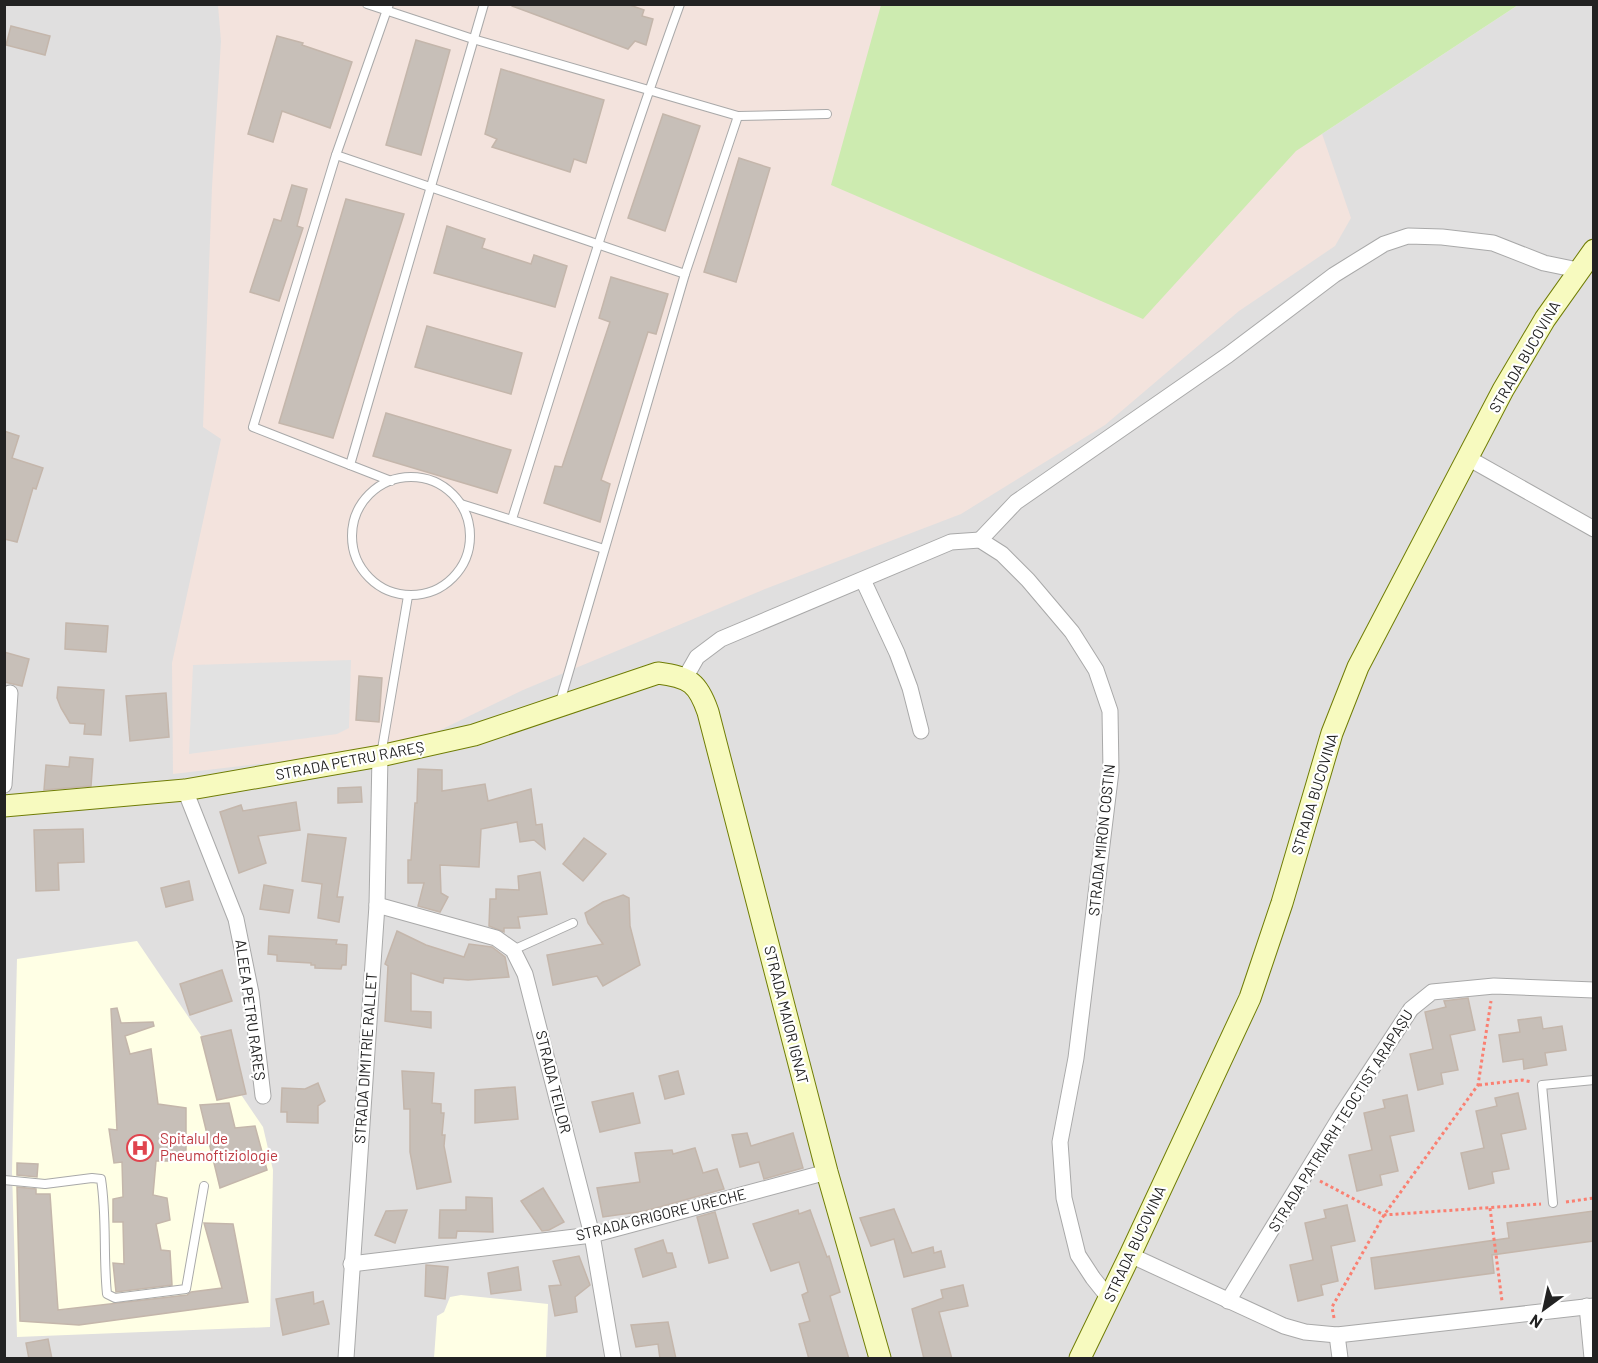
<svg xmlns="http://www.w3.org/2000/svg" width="1598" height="1363" font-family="Barlow,sans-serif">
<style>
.residential{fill:#e0dfdf}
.education{fill:#ffffe5}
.military{fill:#f3e3dd}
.grass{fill:#cdebb0}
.parking{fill:#e2e2e2}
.building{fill:#c7bfb8;stroke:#c4b6ab;stroke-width:1.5}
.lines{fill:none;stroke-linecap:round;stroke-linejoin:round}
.lane-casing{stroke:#a9a9a9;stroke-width:10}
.street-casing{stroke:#a9a9a9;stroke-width:17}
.secondary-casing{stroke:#707d05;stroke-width:23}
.path{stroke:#fa8072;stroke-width:3;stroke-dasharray:3 3;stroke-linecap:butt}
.lane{stroke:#fff;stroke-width:8}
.street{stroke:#fff;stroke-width:15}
.secondary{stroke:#f7fabf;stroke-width:21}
.labels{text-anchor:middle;stroke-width:4.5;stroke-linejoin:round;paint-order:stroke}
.street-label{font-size:15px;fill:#222;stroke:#fff}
.health-label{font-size:15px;fill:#be3a42;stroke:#fff;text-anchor:start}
</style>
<rect width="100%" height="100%" fill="#f2efe9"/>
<!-- residential -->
<polygon class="residential" points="5,5 881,5 1296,151 1518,5 1593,5 1593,1358 5,1358"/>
<!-- education -->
<g class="education">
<polygon points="137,941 263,1127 273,1170 270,1327 17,1337 12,1172 17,959"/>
<polygon points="461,1295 548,1304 546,1358 434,1358 437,1316 444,1312 450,1297"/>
</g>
<!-- military -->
<polygon class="military" points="218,5 1337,5 1288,35 1351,218 1335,246 1239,311 1105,425 961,514 765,589 523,690 426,737 371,751 173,774 172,663 221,439 203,427 212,187 221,41"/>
<!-- grass -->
<polygon class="grass" points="881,5 881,4 1518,5 1296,151 1143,319 831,185"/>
<!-- parking -->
<polygon class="parking" points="351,660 349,728 337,734 189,754 193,665"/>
<!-- building -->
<g class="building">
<polygon points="512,4 627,4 644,10 642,16 653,19 646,45 635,41 628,49 512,6"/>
<polygon points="11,26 50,36 45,55 6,45"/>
<polygon points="277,36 303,43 302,45 352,62 330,128 282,111 273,142 248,134"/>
<polygon points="416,40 450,50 421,155 386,145"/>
<polygon points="501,69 604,100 586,163 574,159 570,172 492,147 497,139 485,134"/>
<polygon points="663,114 700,126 665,231 628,218"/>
<polygon points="739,158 770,168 736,282 704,272"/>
<polygon points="292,185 307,189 297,226 303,228 279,301 250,292 274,219 281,221"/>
<polygon points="346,199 404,214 333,438 279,423"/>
<polygon points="447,226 485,239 482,248 531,264 534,255 567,266 555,307 434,273"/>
<polygon points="611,277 668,294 656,334 648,332 601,480 610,484 600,522 544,503 555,466 562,467 610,322 599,318"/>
<polygon points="427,326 522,353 511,394 415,367"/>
<polygon points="386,413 511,450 497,493 373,456"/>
<polygon points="4,431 19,436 12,458 43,468 36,489 33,488 17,542 4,539"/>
<polygon points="66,623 108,626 106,652 65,649"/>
<polygon points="4,652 29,659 22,686 4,682"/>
<polygon points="359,676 382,678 379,722 356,720"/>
<polygon points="58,687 104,690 101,735 84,734 85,724 70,723 61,708 57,698"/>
<polygon points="166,693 169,737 130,741 126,696"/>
<polygon points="70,757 93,759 91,786 44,790 46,765 69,767"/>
<polygon points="418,769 442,770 442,791 485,784 488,801 531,789 536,825 542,824 545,849 534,840 520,842 517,822 481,829 479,867 440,865 441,893 448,897 440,912 418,906 424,883 408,883 408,860 411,860 415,803 417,803"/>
<polygon points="361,787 362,802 338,803 338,788"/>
<polygon points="296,802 300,830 258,836 266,863 239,873 220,812 241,805 243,811"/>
<polygon points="83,829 84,862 58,863 59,890 36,891 34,830"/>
<polygon points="308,834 346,838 337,897 343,897 339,922 318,918 322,884 302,881"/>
<polygon points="584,838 606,854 583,881 563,864"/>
<polygon points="540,872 547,914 518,917 520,928 504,928 504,932 489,926 490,899 496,899 496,889 519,890 518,876"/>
<polygon points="189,881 193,900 166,907 161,888"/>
<polygon points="264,885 293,890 289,913 260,909"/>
<polygon points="623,895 629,898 630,926 640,965 603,986 597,976 553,985 547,955 603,944 588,923 585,913 603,902"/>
<polygon points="397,931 426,945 464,957 469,944 492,947 505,957 509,977 468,980 444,978 443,983 411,973 411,1011 431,1012 431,1028 385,1021 388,966 385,964"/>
<polygon points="269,936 337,940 336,944 347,945 346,965 342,965 341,969 315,968 315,965 311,965 311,963 277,961 277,955 268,954"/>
<polygon points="222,970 232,1001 190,1015 180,984"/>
<polygon points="1468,998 1475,1030 1450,1035 1458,1070 1441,1073 1443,1084 1418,1090 1410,1054 1433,1049 1425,1012 1446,1007 1444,1001"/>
<polygon points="117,1008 121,1023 153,1022 154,1026 125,1036 130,1054 151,1049 158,1104 186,1108 186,1161 156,1161 153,1195 167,1198 170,1220 156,1224 161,1250 170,1251 172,1285 116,1292 113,1263 124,1264 123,1222 113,1222 113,1199 123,1197 122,1162 114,1163 109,1129 117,1130 111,1009"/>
<polygon points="1541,1017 1543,1029 1562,1026 1566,1050 1545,1053 1547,1065 1524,1069 1523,1059 1503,1062 1499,1035 1520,1032 1518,1020"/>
<polygon points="231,1030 246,1094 217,1100 201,1037"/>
<polygon points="402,1071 434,1073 432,1103 441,1104 441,1113 444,1113 442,1135 445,1135 444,1146 451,1182 417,1189 410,1152 410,1109 404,1109"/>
<polygon points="678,1071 684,1094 665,1099 659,1076"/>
<polygon points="318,1083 325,1101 318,1106 318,1123 287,1122 287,1112 281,1112 282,1088 305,1089"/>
<polygon points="515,1087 518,1119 475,1123 475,1090"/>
<polygon points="633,1093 640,1123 600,1132 592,1102"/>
<polygon points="1518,1093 1526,1129 1501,1134 1509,1169 1492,1172 1494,1183 1469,1189 1461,1153 1484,1148 1476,1111 1497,1106 1495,1098"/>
<polygon points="1407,1095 1414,1131 1390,1136 1398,1171 1380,1175 1382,1185 1357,1191 1349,1155 1372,1150 1364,1113 1385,1108 1383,1100"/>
<polygon points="229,1103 235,1128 255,1126 267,1170 220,1188 200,1105"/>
<polygon points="747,1133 751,1146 793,1133 803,1168 764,1179 759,1162 740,1167 732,1135"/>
<polygon points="695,1148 703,1173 717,1169 724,1189 645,1211 603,1217 597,1188 640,1182 635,1153 672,1150 673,1154"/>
<polygon points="17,1163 38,1164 37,1177 17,1175"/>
<polygon points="17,1187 36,1189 36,1194 50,1194 58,1310 187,1295 191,1292 222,1288 204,1223 233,1224 248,1302 79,1325 20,1321"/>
<polygon points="543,1188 564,1222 549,1230 542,1231 521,1201"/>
<polygon points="466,1197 492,1198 493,1232 457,1231 456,1238 439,1238 440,1210 466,1210"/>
<polygon points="1347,1205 1355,1241 1331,1246 1338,1281 1321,1285 1323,1295 1298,1301 1290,1265 1313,1260 1305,1223 1326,1218 1324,1210"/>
<polygon points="894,1209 912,1253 933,1247 934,1253 941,1251 945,1267 904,1277 894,1239 871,1246 860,1218"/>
<polygon points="407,1210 395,1243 375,1235 386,1211"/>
<polygon points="798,1210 799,1214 810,1210 827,1257 829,1256 840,1292 830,1296 849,1359 809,1359 799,1324 810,1321 802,1295 808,1292 799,1262 771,1271 753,1224"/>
<polygon points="1593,1211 1593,1241 1492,1255 1494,1273 1375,1289 1371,1258 1509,1238 1507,1223"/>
<polygon points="715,1212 728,1258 709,1263 697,1217"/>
<polygon points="663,1240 667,1253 672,1253 676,1267 643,1277 635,1249"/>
<polygon points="579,1256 590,1285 575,1297 577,1312 555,1316 549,1286 561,1285 553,1261"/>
<polygon points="426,1265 448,1267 445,1299 425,1296"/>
<polygon points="518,1267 521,1290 491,1294 488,1273"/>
<polygon points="963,1285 968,1306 939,1312 952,1359 924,1359 912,1309 943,1298 941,1290"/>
<polygon points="313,1292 314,1304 323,1301 329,1324 283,1335 276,1299"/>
<polygon points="668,1322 676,1359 660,1359 658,1344 636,1347 631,1325"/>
<polygon points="48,1339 52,1359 29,1359 26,1343"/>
</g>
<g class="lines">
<defs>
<g id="lane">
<polyline points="367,4 473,39 738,116 827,114"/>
<polyline points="336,155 685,274"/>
<polyline points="350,465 253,427 336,155 389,4"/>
<circle cx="411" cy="536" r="59"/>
<polyline points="391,481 350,465 484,4"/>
<polyline points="461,504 604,549"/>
<path d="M512 519C566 347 618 174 680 4"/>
<polyline points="560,702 685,274 738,116"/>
<polyline points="381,755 408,596"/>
<polyline points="513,950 573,923"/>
<path d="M4 1180 45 1184 92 1178 101 1179C107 1217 103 1255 107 1294L115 1298 186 1289 204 1186"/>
<polyline points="1553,1203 1542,1085 1594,1080"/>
</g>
<g id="street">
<polyline points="1468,458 1594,529"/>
<polyline points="980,540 1016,502 1228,355 1334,275 1384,244 1408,236 1442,237 1493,243 1544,263 1578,270"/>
<polyline points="863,580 897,653 910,688 921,731"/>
<polyline points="685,678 697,657 721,639 951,542 980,540 1002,554 1028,580 1072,632 1096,670 1110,711 1111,771 1076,1058 1060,1142 1064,1198 1078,1255 1093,1278 1109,1298"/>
<polyline points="4,785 10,693"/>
<polyline points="185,790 236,919 251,993 263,1096"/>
<polyline points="377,905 496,938 513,950 525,974 592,1235 613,1358"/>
<polyline points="1130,1255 1284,1326 1305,1332 1337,1335 1594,1306"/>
<polyline points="351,1264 592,1235 827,1172"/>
<polyline points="1228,1301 1342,1114 1411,1009 1432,992 1494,986 1594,990"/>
<polyline points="1587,1306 1592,1358"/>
<polyline points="1337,1335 1340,1358"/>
<polyline points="346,1358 377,905 380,756"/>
</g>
<g id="secondary">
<path d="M4 806 185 790 380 756 474 735 658 673C690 677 698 683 708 712L827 1172 880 1358"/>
<polyline points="1080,1358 1130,1255 1250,998 1282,903 1332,733 1358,667 1503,390 1545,319 1594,250"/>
</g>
</defs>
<!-- lane casing -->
<use href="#lane" class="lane-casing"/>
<!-- street casing -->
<use href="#street" class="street-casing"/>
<!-- secondary casing -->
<use href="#secondary" class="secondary-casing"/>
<!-- path -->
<g class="path">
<polyline points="1479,1085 1522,1080 1532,1082"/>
<polyline points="1320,1181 1384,1215 1541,1204"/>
<polyline points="1566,1202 1594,1198"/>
<polyline points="1490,1208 1502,1301"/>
<polyline points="1334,1318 1332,1307 1384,1215 1478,1085 1491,1001"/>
</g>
<!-- lane -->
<use href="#lane" class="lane"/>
<!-- street -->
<use href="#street" class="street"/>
<!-- secondary -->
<use href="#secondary" class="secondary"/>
</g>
<!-- icons -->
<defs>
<symbol id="hospital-ring" viewBox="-11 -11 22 22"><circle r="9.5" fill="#fff" stroke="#e0444e" stroke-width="1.5"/><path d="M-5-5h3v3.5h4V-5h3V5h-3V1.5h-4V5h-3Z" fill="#e0444e"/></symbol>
</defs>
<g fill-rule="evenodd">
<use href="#hospital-ring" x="125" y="1133" width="30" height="30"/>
</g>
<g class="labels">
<!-- street labels -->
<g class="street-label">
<text transform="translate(1525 357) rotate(-60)" y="5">STRADA BUCOVINA</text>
<text transform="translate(350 761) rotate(-11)" y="5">STRADA PETRU RAREȘ</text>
<text transform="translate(1315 794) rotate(-73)" y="5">STRADA BUCOVINA</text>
<text transform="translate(1102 840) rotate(-84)" y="5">STRADA MIRON COSTIN</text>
<text transform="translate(250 1010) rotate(82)" y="5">ALEEA PETRU RAREȘ</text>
<text transform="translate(786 1015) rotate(76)" y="5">STRADA MAIOR IGNAT</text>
<text transform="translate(366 1058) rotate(-86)" y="5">STRADA DIMITRIE RALLET</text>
<text transform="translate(553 1082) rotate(76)" y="5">STRADA TEILOR</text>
<text transform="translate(1341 1121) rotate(-58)" y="5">STRADA PATRIARH TEOCTIST ARAPAȘU</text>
<text transform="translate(661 1215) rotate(-14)" y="5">STRADA GRIGORE URECHE</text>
<text transform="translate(1135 1244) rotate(-65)" y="5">STRADA BUCOVINA</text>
</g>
<!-- health labels -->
<g class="health-label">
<text x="160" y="1144">Spitalul de<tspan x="160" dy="17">Pneumoftiziologie</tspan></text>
</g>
</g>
<!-- border -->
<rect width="1598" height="1363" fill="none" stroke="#222222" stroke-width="12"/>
<!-- north arrow -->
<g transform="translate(1544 1309) rotate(213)" stroke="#ffffff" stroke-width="4.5" paint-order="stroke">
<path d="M0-4.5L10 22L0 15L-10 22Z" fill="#222222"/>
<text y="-9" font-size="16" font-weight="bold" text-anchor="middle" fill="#222222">N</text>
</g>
</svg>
